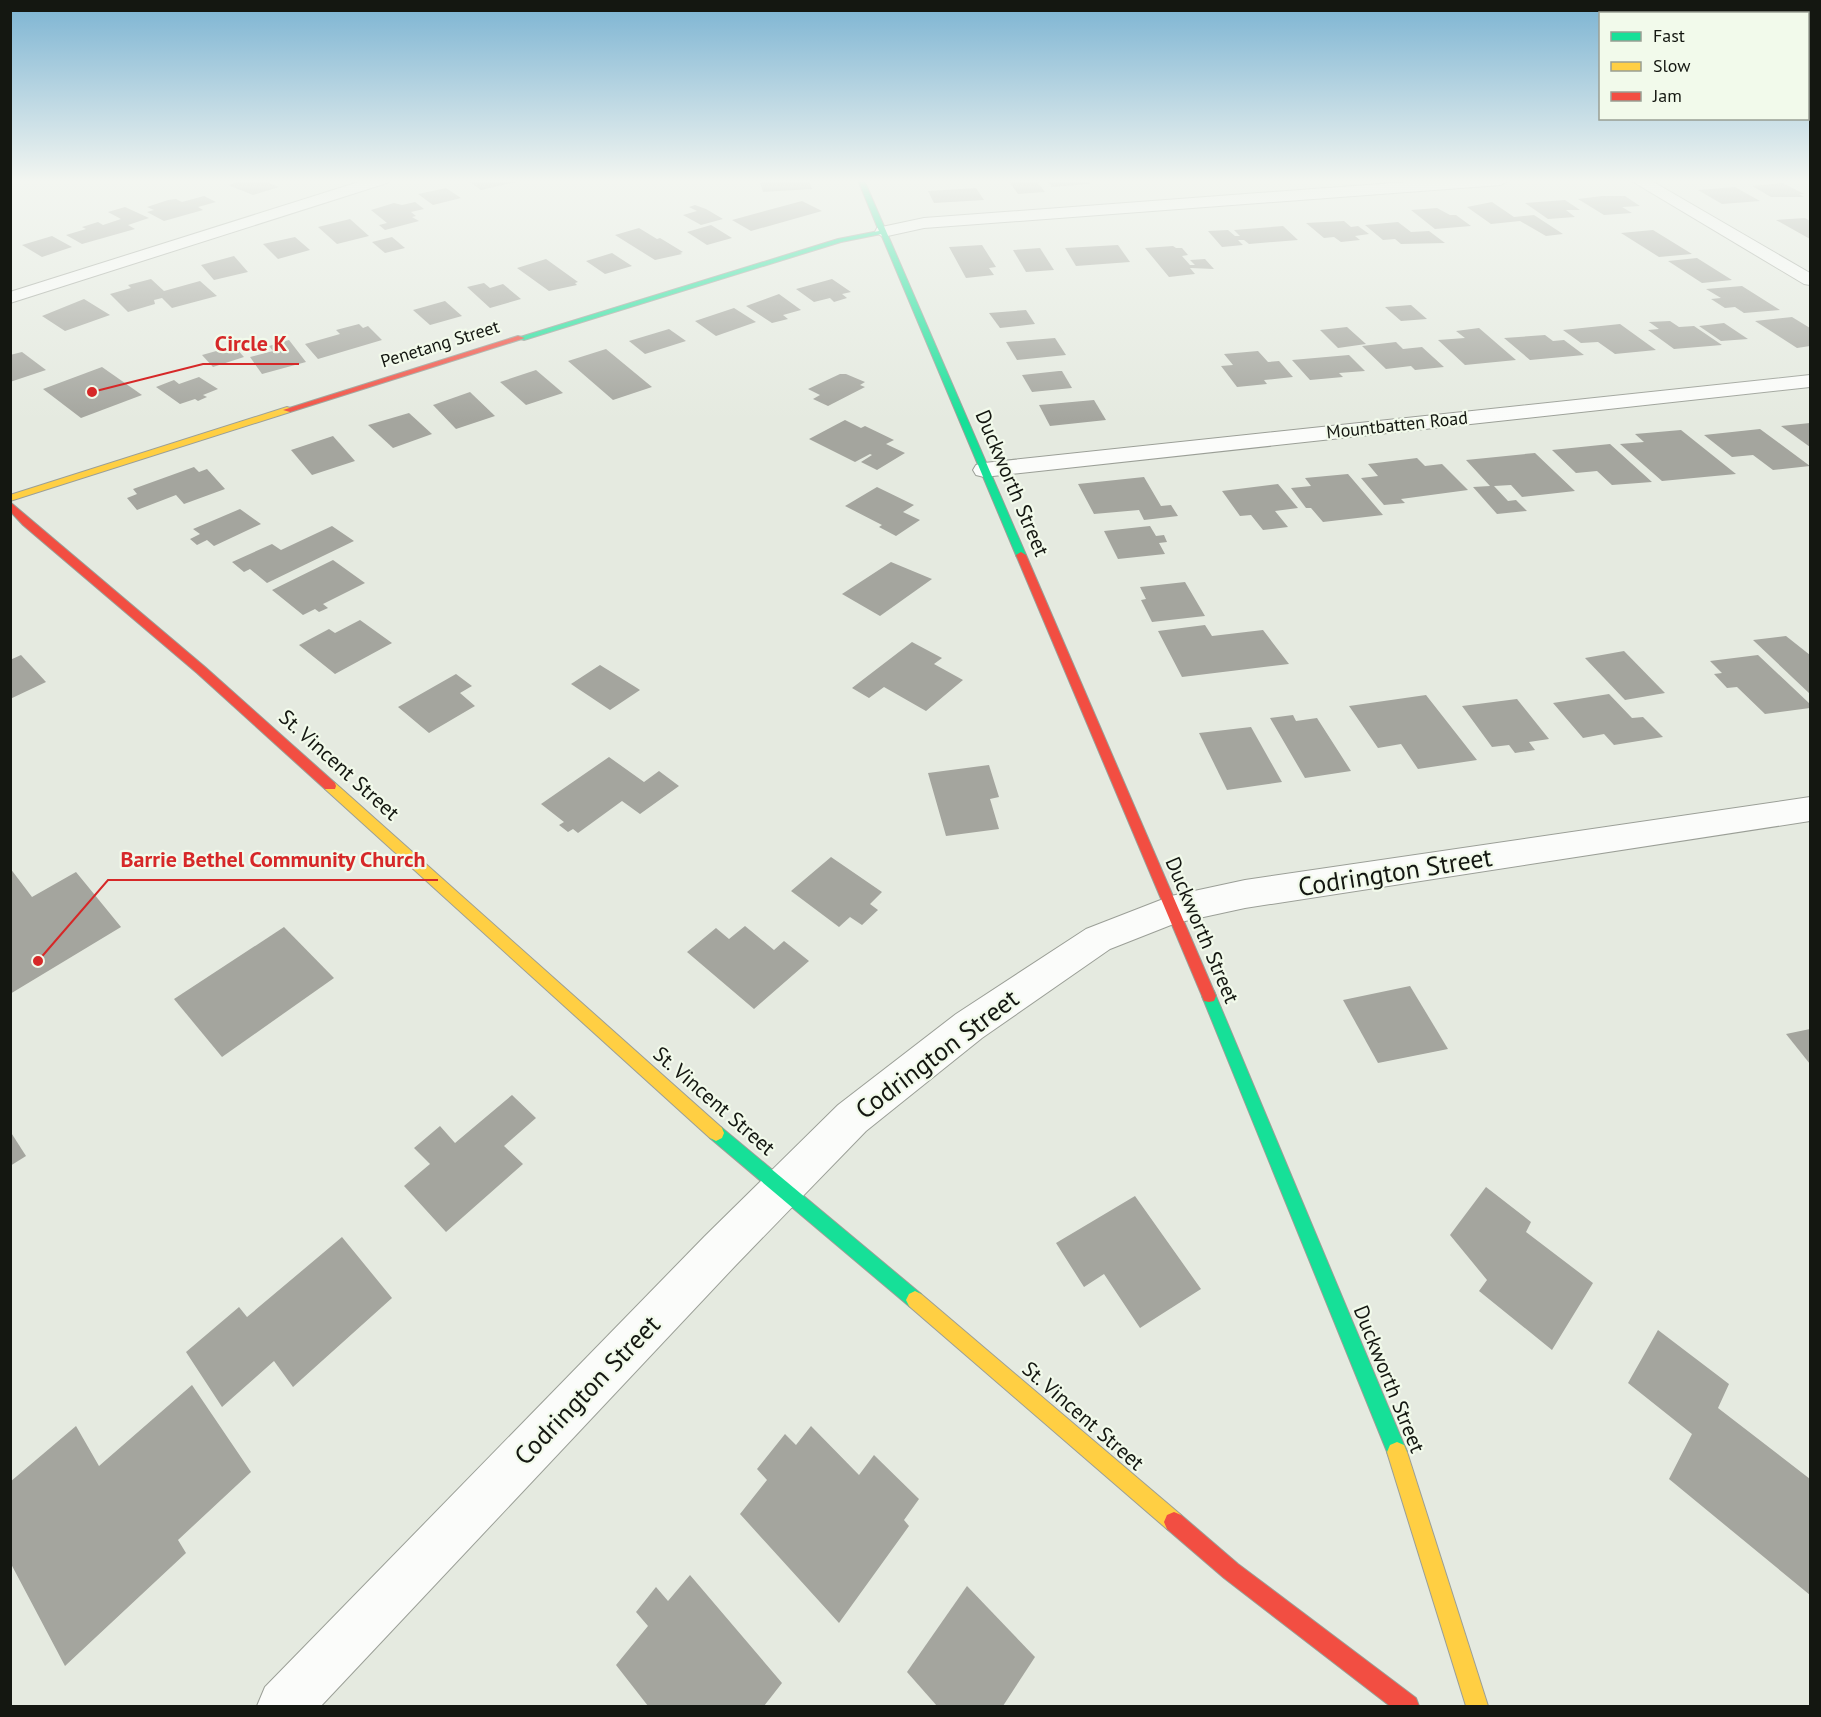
<svg xmlns="http://www.w3.org/2000/svg" width="1821" height="1717" font-family="'PT Sans',sans-serif">
<style>
.building{fill:#a4a59e}
.lines{fill:none;stroke-linecap:round;stroke-linejoin:round}
.street-casing{stroke:#9b9f97;stroke-width:2}
.fast-casing{stroke:#9b9f97;stroke-width:2}
.slow-casing{stroke:#9b9f97;stroke-width:2}
.jam-casing{stroke:#9b9f97;stroke-width:2}
.street{fill:#fbfcfa;fill-rule:evenodd}
.fast{fill:#16e098;fill-rule:evenodd}
.slow{fill:#ffcf43;fill-rule:evenodd}
.jam{fill:#f24e42;fill-rule:evenodd}
.labels{text-anchor:middle;stroke-width:4.5;stroke-linejoin:round;paint-order:stroke}
.far-street-label{font-size:18px;fill:#141711;stroke:#f2faeb}
.street-label{font-size:21px;fill:#141711;stroke:#f2faeb}
.near-street-label{font-size:26px;fill:#141711;stroke:#f2faeb}
.leader{fill:none;stroke:#d62828;stroke-width:2}
.callout-dot{fill:#d62828;stroke:#f2faeb;stroke-width:2}
.callout-label{font-size:22px;text-anchor:middle;font-weight:bold;fill:#d62828;stroke:#f2faeb;stroke-width:4.5;stroke-linejoin:round;paint-order:stroke}
</style>
<rect width="100%" height="100%" fill="#e5eae0"/>
<!-- building -->
<g class="building">
<polygon points="244,180 263,180 279,187 253,195 228,185"/>
<polygon points="467,180 520,180 520,181 481,190"/>
<polygon points="809,180 812,189 763,192 760,183"/>
<polygon points="1008,180 1036,180 1045,192 1018,194"/>
<polygon points="1047,180 1087,180 1090,184 1052,187"/>
<polygon points="1783,183 1804,194 1799,194 1804,197 1771,197 1752,186"/>
<polygon points="1735,187 1760,201 1722,204 1698,190"/>
<polygon points="446,188 461,198 433,205 418,194"/>
<polygon points="976,188 984,200 934,203 928,191"/>
<polygon points="204,196 216,202 198,207 203,210 164,221 147,212 154,210 147,207 168,200 176,199 182,202"/>
<polygon points="1602,196 1625,196 1640,206 1622,207 1632,213 1604,215 1578,199"/>
<polygon points="1565,200 1580,210 1566,210 1575,217 1548,219 1525,203"/>
<polygon points="802,201 822,211 751,231 732,220"/>
<polygon points="415,202 424,209 411,212 416,216 412,217 419,221 385,230 379,225 387,223 371,210 394,203 402,205"/>
<polygon points="1492,202 1514,217 1534,215 1563,234 1546,236 1520,221 1491,224 1467,207"/>
<polygon points="695,205 706,209 723,219 701,225 683,215 697,211 689,207"/>
<polygon points="125,207 149,218 128,225 135,229 82,244 66,235 86,229 82,227 98,222 103,225 121,219 108,212"/>
<polygon points="1437,208 1450,215 1456,215 1471,226 1435,229 1411,210"/>
<polygon points="1805,218 1810,221 1810,239 1776,220"/>
<polygon points="350,219 369,236 337,244 318,227"/>
<polygon points="1344,221 1351,227 1358,226 1369,234 1355,236 1360,240 1341,242 1334,237 1324,238 1306,223"/>
<polygon points="1398,222 1411,232 1429,231 1445,243 1401,244 1395,239 1383,240 1365,225"/>
<polygon points="711,225 732,238 707,245 687,232"/>
<polygon points="1283,226 1298,240 1249,244 1244,240 1238,240 1243,245 1222,247 1208,231 1228,230 1235,236 1240,236 1234,230"/>
<polygon points="639,228 657,239 660,238 683,252 680,253 682,254 655,260 615,235"/>
<polygon points="1653,230 1692,254 1659,257 1621,233"/>
<polygon points="52,236 72,247 42,257 22,245"/>
<polygon points="295,237 310,250 278,259 263,244"/>
<polygon points="392,237 405,248 385,253 372,242"/>
<polygon points="982,245 996,267 989,268 994,275 966,278 949,247"/>
<polygon points="1118,245 1130,262 1076,266 1065,248"/>
<polygon points="1173,246 1176,248 1182,248 1188,255 1182,256 1190,265 1195,265 1190,260 1205,259 1214,269 1190,268 1195,274 1169,277 1145,248"/>
<polygon points="1040,248 1054,270 1026,272 1013,250"/>
<polygon points="612,253 632,266 605,274 586,261"/>
<polygon points="234,256 248,272 214,280 201,265"/>
<polygon points="1697,258 1732,280 1702,283 1668,261"/>
<polygon points="546,259 578,282 575,283 577,285 549,291 517,268"/>
<polygon points="151,279 164,291 200,281 217,296 172,308 162,298 154,300 155,304 128,312 110,294 131,288 128,285"/>
<polygon points="832,279 851,292 842,294 847,298 834,302 830,298 814,302 796,289"/>
<polygon points="484,283 490,288 503,284 521,299 490,308 467,287"/>
<polygon points="1742,286 1780,310 1744,313 1735,307 1725,308 1711,299 1721,298 1706,289"/>
<polygon points="779,294 801,310 783,315 788,319 772,323 746,306"/>
<polygon points="84,299 110,315 65,331 42,316"/>
<polygon points="445,301 462,316 430,325 413,310"/>
<polygon points="1411,305 1427,319 1401,321 1385,307"/>
<polygon points="734,308 756,322 716,336 695,321"/>
<polygon points="1026,310 1035,324 1000,328 989,313"/>
<polygon points="1792,317 1810,328 1810,346 1797,348 1755,321"/>
<polygon points="1670,321 1679,327 1694,326 1722,345 1674,349 1648,330 1659,329 1649,322"/>
<polygon points="1724,323 1748,339 1721,341 1699,326"/>
<polygon points="359,324 363,328 368,326 382,340 318,359 305,344 340,334 336,330"/>
<polygon points="1620,324 1656,350 1615,354 1598,342 1581,343 1563,330"/>
<polygon points="1347,327 1366,344 1338,348 1320,330"/>
<polygon points="1479,328 1516,360 1465,365 1438,340 1465,338 1456,331"/>
<polygon points="669,329 686,341 645,354 629,341"/>
<polygon points="1545,335 1553,341 1564,340 1584,355 1530,360 1504,338"/>
<polygon points="1055,338 1066,355 1017,360 1006,342"/>
<polygon points="289,340 306,362 262,374 250,357 273,351 269,346"/>
<polygon points="1396,342 1403,349 1422,347 1444,367 1415,370 1411,366 1386,369 1362,346"/>
<polygon points="234,346 244,357 213,367 202,355"/>
<polygon points="606,349 652,387 613,400 568,361"/>
<polygon points="1258,351 1268,362 1279,361 1293,377 1264,380 1267,384 1237,387 1221,366 1233,365 1224,354"/>
<polygon points="22,352 46,370 10,382 10,355"/>
<polygon points="1349,355 1365,371 1339,373 1343,377 1310,380 1292,360"/>
<polygon points="102,367 142,395 81,418 43,389"/>
<polygon points="536,370 563,393 526,405 500,382"/>
<polygon points="1059,371 1062,371 1072,388 1032,392 1022,375"/>
<polygon points="840,374 846,374 865,382 860,385 865,387 828,406 813,399 820,395 808,389"/>
<polygon points="199,377 218,389 203,395 207,397 198,401 195,399 180,404 156,387 174,380 179,384"/>
<polygon points="470,392 495,416 456,429 433,405"/>
<polygon points="1094,400 1106,420 1050,426 1039,405"/>
<polygon points="409,413 432,434 393,448 368,425"/>
<polygon points="845,420 861,428 865,426 894,440 886,444 905,453 877,470 861,462 872,455 870,454 855,462 809,439"/>
<polygon points="1810,423 1810,447 1781,426"/>
<polygon points="1760,429 1810,466 1773,470 1753,455 1732,457 1704,435"/>
<polygon points="1681,430 1736,474 1662,481 1620,444 1644,442 1635,434"/>
<polygon points="333,436 355,461 312,475 291,450"/>
<polygon points="1610,444 1652,482 1612,485 1597,471 1576,473 1552,450"/>
<polygon points="1535,453 1575,491 1522,497 1511,485 1494,486 1508,501 1516,500 1527,511 1497,514 1473,487 1490,486 1466,460"/>
<polygon points="1417,458 1425,466 1442,464 1468,490 1401,499 1405,503 1384,505 1361,478 1378,476 1368,464"/>
<polygon points="194,467 199,472 207,469 225,489 184,504 176,495 137,510 127,498 137,494 133,489"/>
<polygon points="1348,474 1383,515 1323,522 1311,508 1306,508 1291,488 1311,486 1305,478"/>
<polygon points="1144,477 1161,506 1171,505 1178,516 1144,520 1139,510 1094,514 1078,484"/>
<polygon points="1278,484 1298,508 1275,511 1288,527 1263,530 1251,515 1240,516 1222,491"/>
<polygon points="877,487 914,505 903,512 920,520 896,536 879,527 882,525 845,506"/>
<polygon points="240,509 261,524 214,546 207,540 197,545 190,539 200,534 193,529"/>
<polygon points="332,526 354,541 267,583 250,569 244,572 232,562 272,544 281,550"/>
<polygon points="1150,526 1156,536 1164,535 1167,542 1159,543 1165,554 1118,559 1104,531"/>
<polygon points="333,560 365,583 323,604 328,608 319,612 315,609 303,615 272,590"/>
<polygon points="891,562 932,579 880,616 842,594"/>
<polygon points="1185,582 1205,616 1152,622 1141,600 1146,599 1140,587"/>
<polygon points="360,620 392,643 335,674 299,645 329,629 335,633"/>
<polygon points="1205,625 1212,636 1263,630 1289,664 1182,677 1158,631"/>
<polygon points="1786,636 1810,655 1810,694 1753,640"/>
<polygon points="912,642 942,658 934,664 963,680 926,711 884,687 869,698 852,688"/>
<polygon points="1624,651 1665,693 1625,700 1585,658"/>
<polygon points="21,655 46,682 10,699 10,660"/>
<polygon points="1758,655 1810,704 1810,708 1765,714 1737,687 1727,688 1714,674 1722,673 1710,661"/>
<polygon points="600,665 637,688 640,690 610,710 571,684"/>
<polygon points="456,674 472,686 460,693 475,706 429,733 398,707"/>
<polygon points="1609,694 1632,718 1643,717 1663,737 1614,745 1604,734 1583,738 1553,703"/>
<polygon points="1426,695 1477,760 1418,769 1401,744 1378,748 1349,706"/>
<polygon points="1517,699 1549,739 1529,742 1535,750 1515,753 1509,745 1492,747 1462,706"/>
<polygon points="1293,715 1296,721 1317,718 1351,771 1305,778 1270,718"/>
<polygon points="1251,727 1282,782 1227,790 1199,733"/>
<polygon points="609,757 644,782 659,771 679,786 640,814 622,801 578,833 573,829 568,832 559,825 564,822 541,804"/>
<polygon points="989,765 999,797 990,799 999,829 946,836 928,773"/>
<polygon points="831,857 882,892 870,904 878,910 862,925 850,917 839,927 791,891"/>
<polygon points="10,868 32,897 76,872 121,927 10,994"/>
<polygon points="745,926 774,950 784,941 809,961 754,1009 687,952 716,928 729,939"/>
<polygon points="284,927 334,978 222,1057 174,999"/>
<polygon points="1410,986 1448,1049 1378,1063 1343,1000"/>
<polygon points="1810,1029 1810,1064 1786,1034"/>
<polygon points="512,1095 536,1118 504,1146 523,1164 446,1232 404,1186 430,1164 414,1148 440,1126 455,1143"/>
<polygon points="10,1131 26,1156 10,1166"/>
<polygon points="1486,1187 1531,1222 1526,1232 1593,1283 1552,1350 1479,1291 1487,1280 1450,1235"/>
<polygon points="1135,1196 1201,1289 1140,1328 1104,1274 1084,1287 1056,1243"/>
<polygon points="342,1237 392,1298 293,1387 274,1361 222,1407 186,1352 239,1307 247,1317"/>
<polygon points="1658,1330 1729,1384 1718,1408 1810,1479 1810,1595 1669,1479 1692,1434 1628,1383"/>
<polygon points="192,1385 251,1472 178,1540 186,1553 65,1666 10,1562 10,1482 76,1426 99,1466"/>
<polygon points="811,1426 859,1475 874,1455 919,1499 904,1520 909,1526 839,1623 740,1514 767,1480 757,1469 785,1434 796,1445"/>
<polygon points="690,1575 782,1683 764,1706 648,1706 616,1665 648,1626 636,1612 656,1587 668,1601"/>
<polygon points="967,1586 1035,1657 1003,1706 937,1706 907,1672"/>
</g>
<g class="lines">
<defs>
<g id="street">
<polygon points="365,180 390,180 387,183 10,303 10,292"/>
<polygon points="1434,180 1509,180 1501,185 924,228 883,237 875,232 877,228 924,218"/>
<polygon points="1630,180 1650,180 1810,273 1810,285 1804,284"/>
<polygon points="1810,375 1810,387 984,477 976,475 973,470 976,465 984,463"/>
<polygon points="1810,797 1810,821 1245,908 1176,923 1110,949 982,1038 866,1131 735,1266 321,1706 257,1706 265,1687 705,1236 838,1105 956,1014 1086,929 1171,896 1245,880"/>
</g>
<g id="fast">
<polygon points="858,180 864,180 1026,555 1025,557 1017,557 1016,555 881,234 841,242 524,340 517,338 838,239 879,231"/>
<polygon points="1209,990 1214,991 1216,996 1407,1452 1404,1459 1397,1462 1390,1459 1202,996 1204,991"/>
<polygon points="716,1125 722,1128 921,1294 924,1300 921,1306 915,1309 909,1306 710,1138 708,1133 710,1128"/>
</g>
<g id="slow">
<polygon points="287,407 290,408 290,412 10,501 10,495"/>
<polygon points="330,781 335,783 722,1128 724,1133 722,1138 716,1141 710,1138 325,789 324,786"/>
<polygon points="915,1291 921,1294 1181,1515 1184,1522 1181,1529 1174,1532 1167,1529 909,1306 906,1300 909,1294"/>
<polygon points="1397,1442 1404,1445 1407,1452 1488,1706 1466,1706 1387,1452 1390,1445"/>
</g>
<g id="jam">
<polygon points="518,336 525,338 290,412 283,410"/>
<polygon points="10,502 205,667 335,783 336,786 335,789 325,789 197,673 23,525 10,511"/>
<polygon points="1021,552 1026,555 1216,996 1214,1001 1209,1002 1204,1001 1202,996 1016,555"/>
<polygon points="1174,1512 1181,1515 1238,1564 1416,1698 1419,1706 1390,1706 1224,1578 1167,1529 1164,1522 1167,1515"/>
</g>
</defs>
<!-- street casing -->
<use href="#street" class="street-casing"/>
<!-- fast casing -->
<use href="#fast" class="fast-casing"/>
<!-- slow casing -->
<use href="#slow" class="slow-casing"/>
<!-- jam casing -->
<use href="#jam" class="jam-casing"/>
<!-- street -->
<use href="#street" class="street"/>
<!-- fast -->
<use href="#fast" class="fast"/>
<!-- slow -->
<use href="#slow" class="slow"/>
<!-- jam -->
<use href="#jam" class="jam"/>
</g>
<!-- sky -->
<linearGradient id="sky" x2="0" y2="1"><stop stop-color="#7bb3d2"/><stop offset="0.43" stop-color="#f3f6f1"/><stop offset="1" stop-color="#f3f6f1" stop-opacity="0"/></linearGradient>
<rect width="1821" height="421" fill="url(#sky)"/>
<g class="labels">
<!-- far-street labels -->
<g class="far-street-label">
<text transform="translate(440 344) rotate(-17)" y="6">Penetang Street</text>
<text transform="translate(1397 425) rotate(-6)" y="6">Mountbatten Road</text>
</g>
<!-- street labels -->
<g class="street-label">
<text transform="translate(1012 483) rotate(67)" y="7">Duckworth Street</text>
<text transform="translate(339 765) rotate(42)" y="7">St. Vincent Street</text>
<text transform="translate(1202 930) rotate(67)" y="7">Duckworth Street</text>
<text transform="translate(714 1101) rotate(41)" y="7">St. Vincent Street</text>
<text transform="translate(1389 1379) rotate(68)" y="7">Duckworth Street</text>
<text transform="translate(1083 1416) rotate(41)" y="7">St. Vincent Street</text>
</g>
<!-- near-street labels -->
<g class="near-street-label">
<text transform="translate(1395 872) rotate(-9)" y="9">Codrington Street</text>
<text transform="translate(937 1054) rotate(-37)" y="9">Codrington Street</text>
<text transform="translate(587 1390) rotate(-46)" y="9">Codrington Street</text>
</g>
</g>
<!-- callouts -->
<path class="leader" d="M92 392L203 364H299M38 961L108 880H438"/>
<g class="callout-dot">
<circle cx="92" cy="392" r="6"/>
<circle cx="38" cy="961" r="6"/>
</g>
<g class="callout-label">
<text x="251" y="351">Circle K</text>
<text x="273" y="867">Barrie Bethel Community Church</text>
</g>
<!-- border -->
<rect width="1821" height="1717" fill="none" stroke="#141711" stroke-width="24"/>
<!-- legend -->
<rect x="1599" y="12" width="210" height="108" fill="#f2faeb" stroke="#999f94" stroke-width="1.5"/>
<rect x="1611" y="32" width="30" height="9" fill="#16e098" stroke="#999f94" stroke-width="1.5"/>
<text x="1653" y="42" font-size="18" fill="#141711">Fast</text>
<rect x="1611" y="62" width="30" height="9" fill="#ffcf43" stroke="#999f94" stroke-width="1.5"/>
<text x="1653" y="72" font-size="18" fill="#141711">Slow</text>
<rect x="1611" y="92" width="30" height="9" fill="#f24e42" stroke="#999f94" stroke-width="1.5"/>
<text x="1653" y="102" font-size="18" fill="#141711">Jam</text>
</svg>
